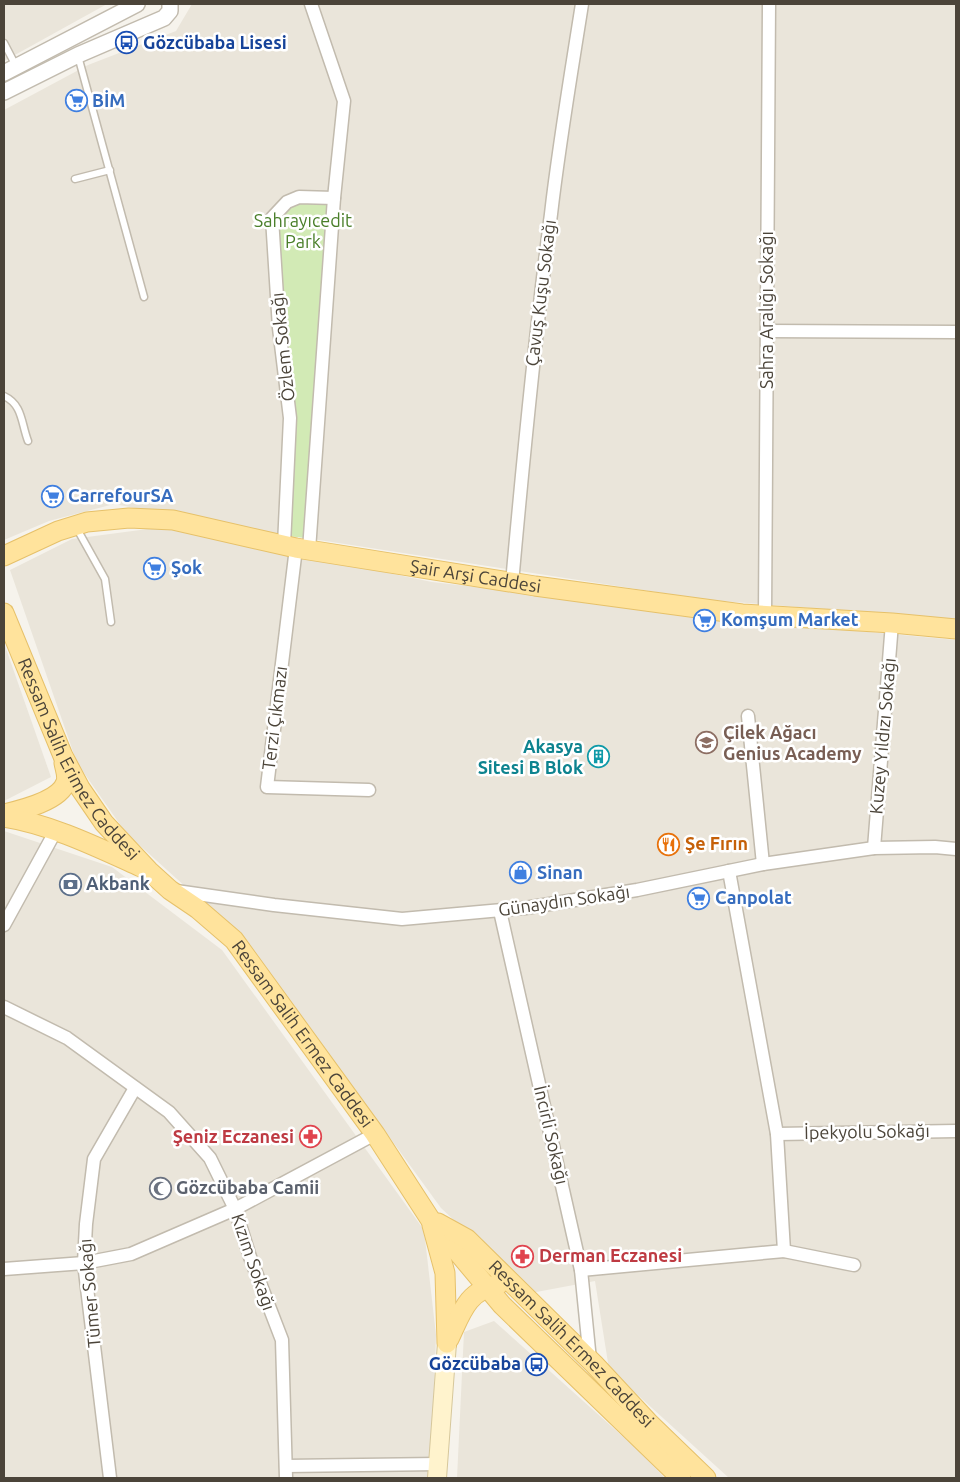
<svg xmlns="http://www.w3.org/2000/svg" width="960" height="1482" font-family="Ubuntu,sans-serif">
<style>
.residential{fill:#eae5da}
.green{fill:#d2eab5}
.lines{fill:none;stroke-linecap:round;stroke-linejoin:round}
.service-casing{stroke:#c2bbae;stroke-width:9}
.minor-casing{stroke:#c2bbae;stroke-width:15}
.tertiary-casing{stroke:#c2bbae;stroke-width:18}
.secondary-casing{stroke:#d6c79b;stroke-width:20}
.primary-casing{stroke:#e6c16a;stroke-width:21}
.service{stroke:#fff;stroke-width:6}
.minor{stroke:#fff;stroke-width:12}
.tertiary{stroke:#fff;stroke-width:15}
.secondary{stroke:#fff3cd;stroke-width:18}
.primary{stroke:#ffe39c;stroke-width:19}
.labels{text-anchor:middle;stroke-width:5;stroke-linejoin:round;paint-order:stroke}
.transit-label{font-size:18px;font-weight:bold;fill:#164399;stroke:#fff;text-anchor:start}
.shop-label{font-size:18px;font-weight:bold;fill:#366cbe;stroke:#fff;text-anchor:start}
.park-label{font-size:18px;fill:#4a7f2a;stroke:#fff}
.street-label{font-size:18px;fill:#4b4439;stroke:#fff}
.education-label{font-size:18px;font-weight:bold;fill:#785e54;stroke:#fff;text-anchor:start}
.culture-label{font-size:18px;font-weight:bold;fill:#0d838f;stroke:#fff;text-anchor:end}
.food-label{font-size:18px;font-weight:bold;fill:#c56008;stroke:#fff;text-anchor:start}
.service-label{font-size:18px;font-weight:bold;fill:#4e5e75;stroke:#fff;text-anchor:start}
.health-label{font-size:18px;font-weight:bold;fill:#be3a42;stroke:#fff;text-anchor:end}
.worship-label{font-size:18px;font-weight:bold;fill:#5b616d;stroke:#fff;text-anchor:start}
</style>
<rect width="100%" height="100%" fill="#f6f3ec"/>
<!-- residential -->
<g class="residential">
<polygon points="4,4 107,4 4,61"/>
<polygon points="192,4 956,4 956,619 708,600 306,538 332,203 275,220 297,421 287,536 114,504 49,521 4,540 4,110 88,65 176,31"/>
<polygon points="163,527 432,582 858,631 956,640 956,1478 729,1478 609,1369 595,1281 531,1293 441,1208 249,944 126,833 77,763 10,570 72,539"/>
<polygon points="4,643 51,777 4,801"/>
<polygon points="4,831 112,867 222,950 424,1230 436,1335 431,1478 4,1478"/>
<polygon points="494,1321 640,1452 665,1478 457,1478 464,1332"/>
</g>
<!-- green -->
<polygon class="green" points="299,203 332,203 306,538 287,536 297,421 275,220 288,207"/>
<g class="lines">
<defs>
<g id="service">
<polyline points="4,43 16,66"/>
<polyline points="78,56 144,297"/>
<polyline points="75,179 110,170"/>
<path d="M4 396C23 405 21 423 28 441"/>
<polyline points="76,527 105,579 111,622"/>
</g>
<g id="minor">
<polyline points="767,331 956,332"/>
<polyline points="284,545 290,418 279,328 272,218 287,202 299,197 334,198"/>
<polyline points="296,548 267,787 369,790"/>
<polyline points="309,550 334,198 344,101 311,4"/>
<path d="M512 583C523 460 535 336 551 214 559 144 571 74 582 4"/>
<polyline points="765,616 769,4"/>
<polyline points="748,716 763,864"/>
<polyline points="874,848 892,623"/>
<polyline points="176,891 274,905 402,919 525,908 637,890 763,864 874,848 935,847 956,849"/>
<polyline points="500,911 581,1270 590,1360"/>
<polyline points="4,925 55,832"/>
<polyline points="4,1007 67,1038 169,1112 210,1158 235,1209 250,1257 282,1340 286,1478"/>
<polyline points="777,1134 956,1131"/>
<polyline points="784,1251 854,1265"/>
<polyline points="4,1269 84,1263 131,1254 235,1209 375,1134"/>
<polyline points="581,1270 784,1251 777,1134 729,871"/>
<polyline points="286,1466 438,1464"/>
<polyline points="110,1478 84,1263 86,1224 94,1159 135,1088"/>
</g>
<g id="tertiary">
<polyline points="4,73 137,4"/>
<polyline points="4,92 78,55 164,18 170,11 170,4"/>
</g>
<polyline id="secondary" points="437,1478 447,1343"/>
<g id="primary">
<path id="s1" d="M4 556 58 531 87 522 129 518 173 520 296 548 535 586 742 614 892 623 956 629"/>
<path id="s2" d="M4 613 63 756 80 788 104 823 149 871 170 890 198 909 234 940 375 1134 430 1219 502 1305 681 1478"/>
<path d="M4 814C21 810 60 801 66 782 68 776 65 769 64 763"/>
<path d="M4 817C50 824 99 848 141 867"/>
<path id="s3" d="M438 1223 467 1239 594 1364 648 1422 706 1478"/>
<polyline points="432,1225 445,1273 447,1343"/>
<path d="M449 1339C461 1314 467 1290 498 1285"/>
</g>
</defs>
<!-- service casing -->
<use href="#service" class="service-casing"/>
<!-- minor casing -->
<use href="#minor" class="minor-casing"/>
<!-- tertiary casing -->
<use href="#tertiary" class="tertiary-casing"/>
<!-- secondary casing -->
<use href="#secondary" class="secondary-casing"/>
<!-- primary casing -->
<use href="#primary" class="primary-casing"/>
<!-- service -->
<use href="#service" class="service"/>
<!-- minor -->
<use href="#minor" class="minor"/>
<!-- tertiary -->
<use href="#tertiary" class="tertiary"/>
<!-- secondary -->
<use href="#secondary" class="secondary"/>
<!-- primary -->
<use href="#primary" class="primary"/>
</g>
<!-- icons -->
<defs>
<symbol id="bus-ring" viewBox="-11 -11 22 22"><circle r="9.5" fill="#fff" stroke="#1a4fb4" stroke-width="1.5"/><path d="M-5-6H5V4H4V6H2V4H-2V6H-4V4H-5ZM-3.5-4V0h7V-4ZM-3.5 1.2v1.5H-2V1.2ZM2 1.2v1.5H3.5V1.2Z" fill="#1a4fb4"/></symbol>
<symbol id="supermarket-ring" viewBox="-11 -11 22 22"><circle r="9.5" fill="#fff" stroke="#3f7fe0" stroke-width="1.5"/><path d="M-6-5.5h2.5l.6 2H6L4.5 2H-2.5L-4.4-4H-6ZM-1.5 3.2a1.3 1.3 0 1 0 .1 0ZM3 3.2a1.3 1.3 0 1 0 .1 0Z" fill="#3f7fe0"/></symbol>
<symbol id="school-ring" viewBox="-11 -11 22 22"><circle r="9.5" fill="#fff" stroke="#8d6e63" stroke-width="1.5"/><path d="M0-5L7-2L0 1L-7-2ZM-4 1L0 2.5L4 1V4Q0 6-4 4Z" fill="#8d6e63"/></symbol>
<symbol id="building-ring" viewBox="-11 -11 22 22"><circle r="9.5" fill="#fff" stroke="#0f9aa8" stroke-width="1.5"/><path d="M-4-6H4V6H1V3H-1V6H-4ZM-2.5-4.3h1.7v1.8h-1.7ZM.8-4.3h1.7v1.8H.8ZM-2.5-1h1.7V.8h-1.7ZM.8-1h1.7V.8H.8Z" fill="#0f9aa8"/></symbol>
<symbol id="restaurant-ring" viewBox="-11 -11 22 22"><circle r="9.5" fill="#fff" stroke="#e8710a" stroke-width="1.5"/><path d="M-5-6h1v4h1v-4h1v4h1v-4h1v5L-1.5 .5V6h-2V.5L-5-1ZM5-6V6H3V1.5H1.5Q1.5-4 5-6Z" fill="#e8710a"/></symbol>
<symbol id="shop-ring" viewBox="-11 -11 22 22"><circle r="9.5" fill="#fff" stroke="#3f7fe0" stroke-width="1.5"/><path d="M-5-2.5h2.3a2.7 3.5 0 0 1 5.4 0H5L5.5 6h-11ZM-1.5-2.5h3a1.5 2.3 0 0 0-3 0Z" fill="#3f7fe0"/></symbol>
<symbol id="bank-ring" viewBox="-11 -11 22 22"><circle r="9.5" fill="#fff" stroke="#5c6f8a" stroke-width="1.5"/><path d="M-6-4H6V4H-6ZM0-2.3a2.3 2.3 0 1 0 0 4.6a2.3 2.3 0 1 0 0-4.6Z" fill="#5c6f8a"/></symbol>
<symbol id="pharmacy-ring" viewBox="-11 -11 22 22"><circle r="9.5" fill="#fff" stroke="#e0444e" stroke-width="1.5"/><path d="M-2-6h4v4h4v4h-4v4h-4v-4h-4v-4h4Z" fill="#e0444e"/></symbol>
<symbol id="mosque-ring" viewBox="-11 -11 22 22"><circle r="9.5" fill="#fff" stroke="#6b7280" stroke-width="1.5"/><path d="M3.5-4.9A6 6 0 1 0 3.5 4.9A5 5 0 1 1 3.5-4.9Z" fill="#6b7280"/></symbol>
</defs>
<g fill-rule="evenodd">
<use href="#bus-ring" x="114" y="30" width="25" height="25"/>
<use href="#supermarket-ring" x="64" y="88" width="25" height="25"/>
<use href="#supermarket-ring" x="40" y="484" width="25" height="25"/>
<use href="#supermarket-ring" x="142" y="556" width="25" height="25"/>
<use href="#supermarket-ring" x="692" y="608" width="25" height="25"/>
<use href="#school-ring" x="694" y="730" width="25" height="25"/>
<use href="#building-ring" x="586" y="744" width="25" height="25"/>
<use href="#restaurant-ring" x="656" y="832" width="25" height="25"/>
<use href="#shop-ring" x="508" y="860" width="25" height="25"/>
<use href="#bank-ring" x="58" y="872" width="25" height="25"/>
<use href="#supermarket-ring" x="686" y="886" width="25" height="25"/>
<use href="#pharmacy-ring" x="298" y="1124" width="25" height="25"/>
<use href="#mosque-ring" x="148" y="1176" width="25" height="25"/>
<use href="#pharmacy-ring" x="510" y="1244" width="25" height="25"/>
<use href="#bus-ring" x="524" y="1352" width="25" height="25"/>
</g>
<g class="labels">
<!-- transit labels -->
<g class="transit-label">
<text x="143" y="49">Gözcübaba Lisesi</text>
<text x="521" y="1370" text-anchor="end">Gözcübaba</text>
</g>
<!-- shop labels -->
<g class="shop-label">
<text x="92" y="107">BİM</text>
<text x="68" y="502">CarrefourSA</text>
<text x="171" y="574">Şok</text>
<text x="721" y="626">Komşum Market</text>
<text x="537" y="879">Sinan</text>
<text x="715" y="904">Canpolat</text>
</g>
<!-- park labels -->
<g class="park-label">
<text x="303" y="227">Sahrayıcedit<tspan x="303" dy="21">Park</tspan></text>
</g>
<!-- street labels -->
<g class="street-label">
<text transform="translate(541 293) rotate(-83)" y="6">Çavuş Kuşu Sokağı</text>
<text transform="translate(767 310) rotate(-90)" y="6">Sahra Aralığı Sokağı</text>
<text transform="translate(283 347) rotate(-96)" y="6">Özlem Sokağı</text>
<text dy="6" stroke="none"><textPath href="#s1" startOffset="484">Şair Arşi Caddesi</textPath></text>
<text transform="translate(275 718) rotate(-83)" y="6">Terzi Çıkmazı</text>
<text transform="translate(883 736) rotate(-85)" y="6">Kuzey Yıldızı Sokağı</text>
<text dy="6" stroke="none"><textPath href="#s2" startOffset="165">Ressam Salih Erimez Caddesi</textPath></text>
<text transform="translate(564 901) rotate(-8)" y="6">Günaydın Sokağı</text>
<text dy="6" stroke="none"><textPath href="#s2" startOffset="525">Ressam Salih Ermez Caddesi</textPath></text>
<text transform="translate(867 1132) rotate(-1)" y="6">İpekyolu Sokağı</text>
<text transform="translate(551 1135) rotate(77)" y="6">İncirli Sokağı</text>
<text transform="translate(253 1262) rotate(71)" y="6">Kızım Sokağı</text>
<text transform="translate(90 1293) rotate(-95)" y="6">Tümer Sokağı</text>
<text dy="6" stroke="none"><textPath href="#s3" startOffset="181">Ressam Salih Ermez Caddesi</textPath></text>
</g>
<!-- education labels -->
<g class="education-label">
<text x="723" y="739">Çilek Ağacı<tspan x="723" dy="21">Genius Academy</tspan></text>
</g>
<!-- culture labels -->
<g class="culture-label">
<text x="583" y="753">Akasya<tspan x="583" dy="21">Sitesi B Blok</tspan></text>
</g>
<!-- food labels -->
<g class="food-label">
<text x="685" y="850">Şe Fırın</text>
</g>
<!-- service labels -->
<g class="service-label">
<text x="86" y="890">Akbank</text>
</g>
<!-- health labels -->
<g class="health-label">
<text x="294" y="1143">Şeniz Eczanesi</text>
<text x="539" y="1262" text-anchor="start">Derman Eczanesi</text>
</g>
<!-- worship labels -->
<g class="worship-label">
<text x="176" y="1194">Gözcübaba Camii</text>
</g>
</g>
<!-- border -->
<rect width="960" height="1482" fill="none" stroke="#4b4439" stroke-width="10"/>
</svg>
